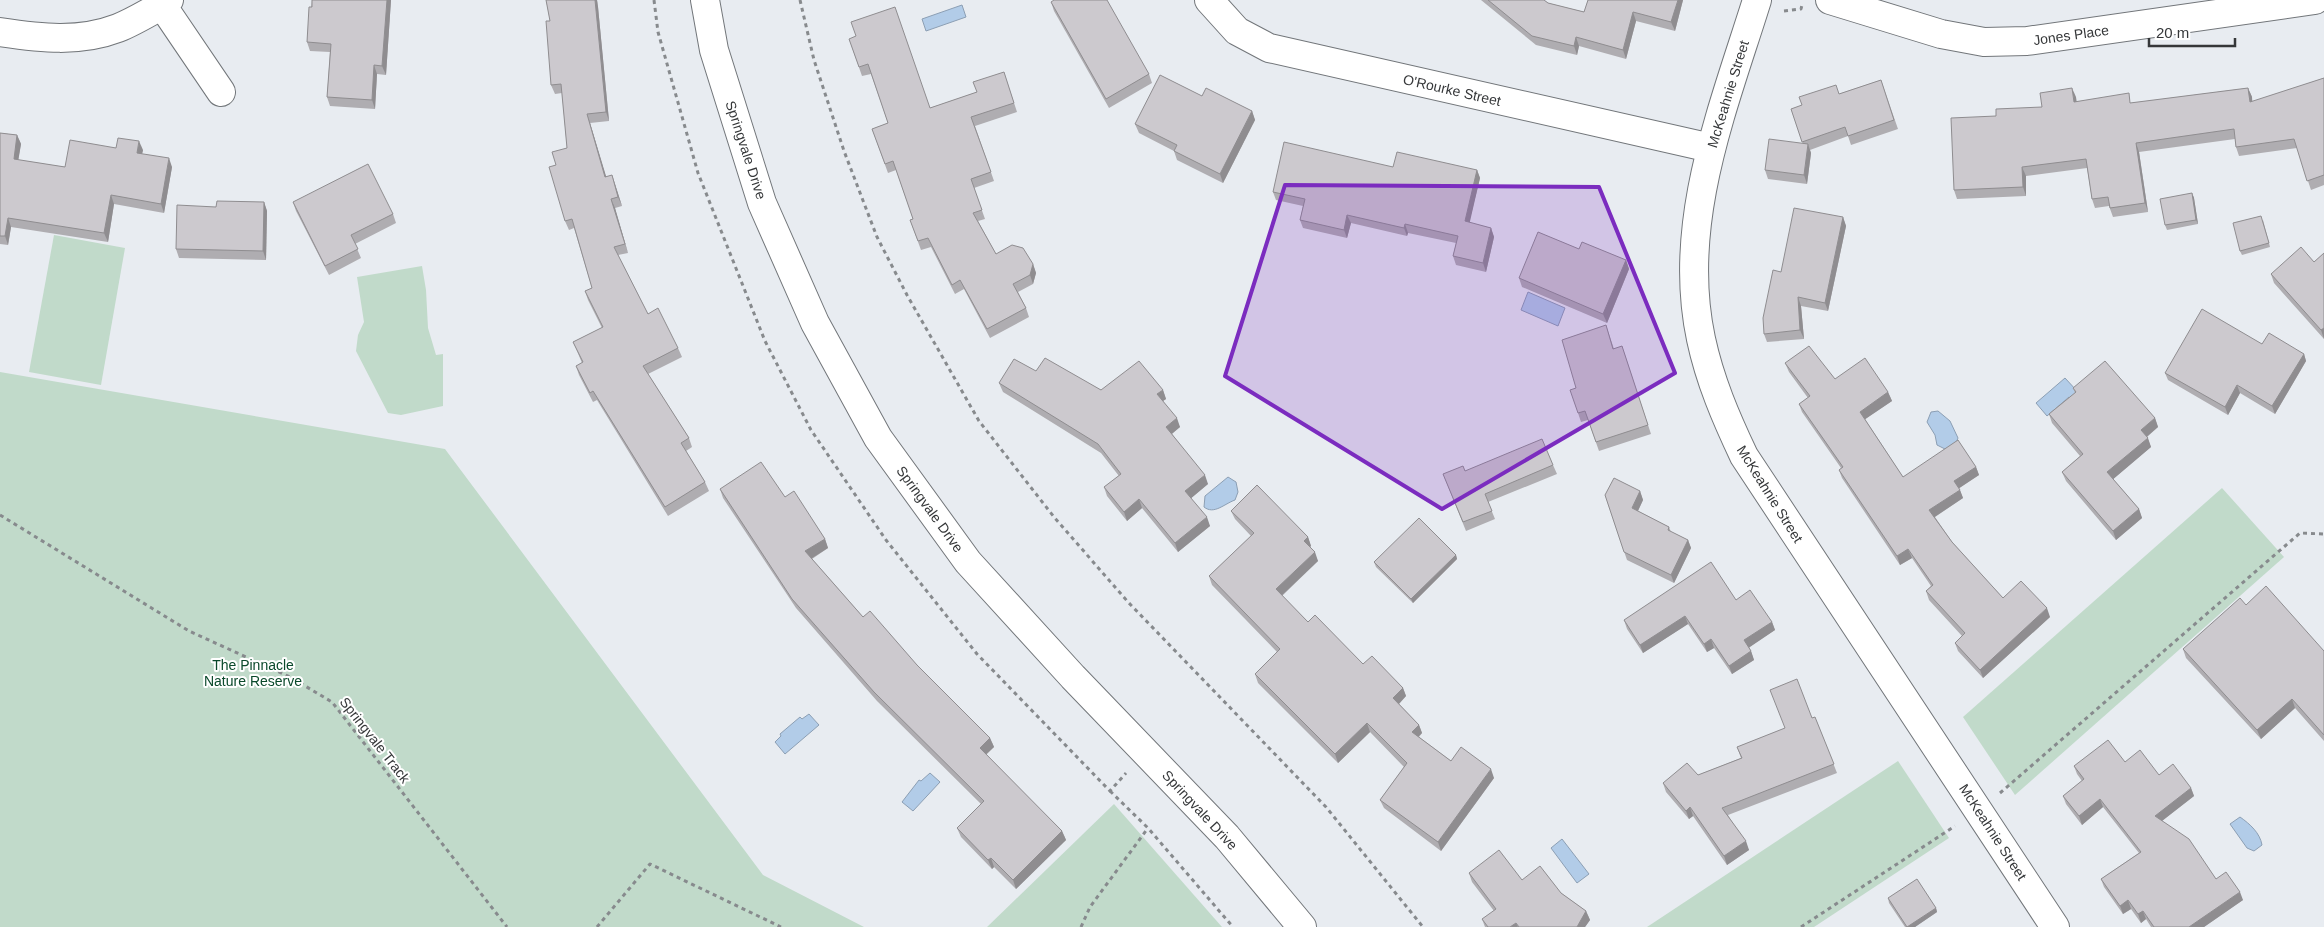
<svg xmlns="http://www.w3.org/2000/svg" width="2324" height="927" font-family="Arial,sans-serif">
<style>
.green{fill:#c1daca}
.water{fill:#b2cce8;stroke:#8c9fb4}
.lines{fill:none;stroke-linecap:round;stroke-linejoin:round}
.minor-casing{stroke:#72767a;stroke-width:30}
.secondary-casing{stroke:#72767a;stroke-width:30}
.path{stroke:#878a8d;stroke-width:3;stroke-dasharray:4 4;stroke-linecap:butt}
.minor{stroke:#fff;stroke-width:28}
.secondary{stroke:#fff;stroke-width:28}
.wall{fill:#afadb1}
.shaded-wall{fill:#8f8d90}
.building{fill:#ccc9ce;stroke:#8f8d90}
.marked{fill:#7b2cbf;fill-opacity:0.2;stroke:#7b2cbf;stroke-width:4;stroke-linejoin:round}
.labels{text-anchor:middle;stroke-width:4;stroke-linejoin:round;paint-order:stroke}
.street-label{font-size:14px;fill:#353739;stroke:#fff}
.park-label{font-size:14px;fill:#0a492b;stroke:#fff}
</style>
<rect width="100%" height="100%" fill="#e8ecf1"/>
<!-- green -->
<g class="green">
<polygon points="54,235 125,248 101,385 29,372"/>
<polygon points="422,266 426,290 428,328 436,355 443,354 443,406 401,415 388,413 356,351 358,335 364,322 357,277"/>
<polygon points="0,372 445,449 763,875 864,927 0,927"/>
<polygon points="2222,488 2284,557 2015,795 1963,717"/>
<polygon points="1898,761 1949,838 1814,927 1647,927"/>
<polygon points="1114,804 1222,927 987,927"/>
</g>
<!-- water -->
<g class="water">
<polygon points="962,5 966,17 926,31 922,19"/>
<polygon points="1528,292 1565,308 1558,326 1521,310"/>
<polygon points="2065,378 2077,391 2074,403 2069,397 2047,416 2036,403"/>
<polygon points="1938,411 1950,421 1958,438 1956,443 1947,450 1937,445 1935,435 1927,422 1931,412"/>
<path d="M1228 477 1236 482 1238 492 1235 500C1224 504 1214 515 1204 507L1205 496Z"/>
<polygon points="809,714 819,725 785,754 775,742 781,736 780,734 800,717 802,719"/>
<polygon points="930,773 940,782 913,811 902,802 919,780 921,781"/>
<path d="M2240 817C2250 824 2260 833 2262 845L2254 851 2247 848 2230 824Z"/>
<polygon points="1562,839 1589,874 1577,883 1551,848"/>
</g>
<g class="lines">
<defs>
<g id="minor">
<polyline points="169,0 162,5 221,92"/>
<polyline points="1209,0 1237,31 1269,48 1711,148"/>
<path d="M1757 0C1723 109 1676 223 1701 339 1710 381 1726 418 1744 456L2055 927"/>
<polyline points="1830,0 1941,34 1984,42 2027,41 2315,0"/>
<path d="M0 32C40 38 79 43 118 28 133 22 148 13 162 5"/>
</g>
<polyline id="secondary" points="705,0 714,50 762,203 815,323 878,438 968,562 1073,677 1227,837 1302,927"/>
</defs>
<!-- minor casing -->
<use href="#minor" class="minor-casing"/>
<!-- secondary casing -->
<use href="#secondary" class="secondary-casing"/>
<!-- path -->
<g class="path">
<polyline points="654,0 658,32 698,173 765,341 811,430 886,540 977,654 1110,791 1126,773"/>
<polyline points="800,0 814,60 844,151 877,237 907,295 979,421 1054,517 1128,602 1326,807 1423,927"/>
<polyline points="1784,11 1801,9 1802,5"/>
<polyline points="0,515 189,631 290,677 332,702 507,927"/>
<polyline points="1110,791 1148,828 1233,927"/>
<polyline points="2000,793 2300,533 2324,534"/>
<polyline points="597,927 650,864 781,927"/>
<polyline points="1081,927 1090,907 1148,828"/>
<polyline points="1801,927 1955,826"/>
</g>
<!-- minor -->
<use href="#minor" class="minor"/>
<!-- secondary -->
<use href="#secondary" class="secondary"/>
</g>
<!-- wall -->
<g class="wall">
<polygon points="312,0 391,0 386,75 377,74 375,109 330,106 327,97 330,52 310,51 307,42"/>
<polygon points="546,0 597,0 598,7 609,121 590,123 606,177 612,175 622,206 615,208 628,253 618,255 648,314 678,348 682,357 648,374 689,438 692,447 686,451 705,482 709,491 668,516 597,400 593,402 579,375 576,366 582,363 577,351 573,342 602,328 588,300 585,291 592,288 574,228 569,230 565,221 556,165 567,148 562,93 555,94 551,85 550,21"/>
<polygon points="1481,0 1544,0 1548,3 1584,12 1588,0 1683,0 1675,31 1636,21 1626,59 1579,46 1577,55 1536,45"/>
<polygon points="1051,2 1149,74 1152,83 1109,108 1054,11"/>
<polygon points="849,39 930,108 977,92 1004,72 1017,112 975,126 994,181 974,188 985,219 978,221 996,254 1033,264 1036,273 1033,284 1018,292 1026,308 1029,317 990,338 964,289 955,294 931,247 921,250 910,220 913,219 896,170 888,173 872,129 888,123 871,74 862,76"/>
<polygon points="2324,78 2324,185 2311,190 2297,148 2239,156 2236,147 2235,139 2139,152 2148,212 2113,217 2109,206 2095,208 2092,199 2087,168 2026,176 2026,196 1957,199 1954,190 1996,116 2042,107 2076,97 2076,101 2132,103 2248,88 2252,97 2252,102"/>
<polygon points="1881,80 1898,129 1851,145 1848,136 1810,150 1811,153 1807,184 1768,179 1765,170 1803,144 1791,109 1839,94"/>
<polygon points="1202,96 1252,111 1255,120 1223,183 1177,160 1174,151 1139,133 1135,124"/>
<polygon points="0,133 17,135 21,144 18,160 65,167 116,148 143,150 142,154 172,167 164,213 114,204 108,242 11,227 8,245 0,244"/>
<polygon points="1393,167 1477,170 1480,178 1469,223 1491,228 1494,237 1486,272 1456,265 1453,256 1456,243 1408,233 1407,236 1351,223 1347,238 1303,228 1300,220 1303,206 1276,200 1273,192"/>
<polygon points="2192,193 2194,198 2198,224 2167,230 2165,225"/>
<polygon points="264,202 267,211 266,260 179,258 176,249 216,207"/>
<polygon points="293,202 393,214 396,223 355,244 361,258 329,275 296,211"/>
<polygon points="1843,217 1846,226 1828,311 1801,306 1804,339 1767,342 1764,334 1781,272"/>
<polygon points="2263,220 2270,247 2242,255 2240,251"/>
<polygon points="1579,249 1626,260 1629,269 1607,323 1522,287 1519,278"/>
<polygon points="2324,253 2324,339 2274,283 2271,274 2314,262"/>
<polygon points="1606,325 1614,349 1622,346 1651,434 1599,451 1588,420 1581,422 1578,413 1576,388"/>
<polygon points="2262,344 2304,354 2306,361 2275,414 2240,393 2228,415 2168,380 2165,373"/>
<polygon points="1785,363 1835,379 1888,392 1892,401 1865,419 1903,477 1976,467 1979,475 1959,488 1963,498 1935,517 1952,542 2003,598 2050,617 1983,678 1958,651 1955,643 1962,636 1929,600 1926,591 1931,586 1912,558 1900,565 1842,478 1839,470 1841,468 1802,412 1799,404 1808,398 1789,372"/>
<polygon points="1036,371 1101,390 1163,390 1166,399 1163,401 1180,427 1172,434 1208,484 1191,498 1210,526 1178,552 1142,508 1127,521 1107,496 1104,487 1119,476 1101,453 1003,392 999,383"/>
<polygon points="2073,388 2155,418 2158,427 2147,437 2151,447 2113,479 2139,509 2142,518 2116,540 2066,481 2062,472 2080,456 2052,423 2049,414 2075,393"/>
<polygon points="1553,465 1557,474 1488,502 1495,519 1466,531 1443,474 1465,471"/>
<polygon points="720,489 785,497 825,539 828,548 812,559 863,617 917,665 990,738 994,747 986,755 1062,831 1066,840 1016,889 994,867 992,869 961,837 957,828 981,804 877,701 796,608 723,498"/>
<polygon points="1640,491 1643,500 1638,511 1669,527 1671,532 1688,540 1691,548 1674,583 1627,560 1605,495"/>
<polygon points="1231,511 1308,537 1311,546 1310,547 1318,561 1282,596 1308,622 1363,664 1403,688 1406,696 1399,704 1419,725 1422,733 1419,737 1451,761 1494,778 1441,851 1384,808 1380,800 1404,767 1370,732 1338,763 1258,683 1255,674 1277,652 1212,585 1209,576 1251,536 1235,519"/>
<polygon points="1456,555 1457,559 1413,603 1376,567 1374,562"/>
<polygon points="1736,600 1772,622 1775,630 1749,647 1751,651 1754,660 1732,674 1714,648 1707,652 1688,624 1643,653 1627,629 1624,620"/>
<polygon points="2246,605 2324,651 2324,741 2295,708 2261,739 2186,658 2183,649"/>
<polygon points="1815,717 1837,773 1728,815 1749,850 1727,865 1693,816 1689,819 1666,792 1663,783 1698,775 1741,758 1737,747"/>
<polygon points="2125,762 2191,788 2194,796 2162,821 2216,879 2243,900 2204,927 2151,927 2146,919 2141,923 2131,909 2123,914 2104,887 2101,879 2139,853 2103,807 2082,825 2066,804 2063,796 2082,781 2077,774 2074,766"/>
<polygon points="1469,873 1522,880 1561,893 1586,911 1590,920 1585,927 1485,927 1482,919 1494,911 1472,882"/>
<polygon points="1888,898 1936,908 1937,912 1915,927 1905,927 1889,903"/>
</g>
<!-- shaded-wall -->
<g class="shaded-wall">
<polygon points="387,0 391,0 386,75 382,66"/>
<polygon points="595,0 597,0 598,7 609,121 606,112"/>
<polygon points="1678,0 1683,0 1675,31 1671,22"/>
<polygon points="1633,12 1636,21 1626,59 1623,50"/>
<polygon points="1576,37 1579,46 1577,55 1574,46"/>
<polygon points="374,65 377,74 375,109 372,100"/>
<polygon points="2072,88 2076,97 2078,111 2074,102"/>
<polygon points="2248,88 2252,97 2253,111 2250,102"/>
<polygon points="1252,111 1255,120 1223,183 1220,174"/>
<polygon points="587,114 590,123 609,186 605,177"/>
<polygon points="17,135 21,144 17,168 14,159"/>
<polygon points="139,141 143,150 140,162 137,153"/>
<polygon points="2136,143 2139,152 2148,212 2145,203"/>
<polygon points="1808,144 1811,153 1807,184 1804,175"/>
<polygon points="169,158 172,167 164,213 161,204"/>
<polygon points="2022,167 2026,176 2026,196 2023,187"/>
<polygon points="1477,170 1480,178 1468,230 1465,221"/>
<polygon points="612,175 615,184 622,206 618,197"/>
<polygon points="2192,193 2194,198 2198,224 2196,220"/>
<polygon points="111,195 114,204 108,242 104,233"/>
<polygon points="611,199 615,208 628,253 625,244"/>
<polygon points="264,202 267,211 266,260 263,251"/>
<polygon points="1347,215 1351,223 1347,238 1344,230"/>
<polygon points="1843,217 1846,226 1828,311 1825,303"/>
<polygon points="8,218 11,227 8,245 5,236"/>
<polygon points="1405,224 1408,233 1407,236 1404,228"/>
<polygon points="1491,228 1494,237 1486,272 1483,263"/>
<polygon points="1626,260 1629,269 1607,323 1603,314"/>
<polygon points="1033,264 1036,273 1033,284 1030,275"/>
<polygon points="1798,297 1801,306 1804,339 1800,330"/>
<polygon points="2324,328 2324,339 2321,330"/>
<polygon points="2304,354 2306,361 2275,414 2272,406"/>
<polygon points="2237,385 2240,393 2228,415 2225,407"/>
<polygon points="1163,390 1166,399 1160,403 1157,394"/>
<polygon points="1888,392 1892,401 1864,420 1860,412"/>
<polygon points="1177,418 1180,427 1169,436 1166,427"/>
<polygon points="2155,418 2158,427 2144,439 2141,430"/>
<polygon points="2148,438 2151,447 2111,481 2107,472"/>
<polygon points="1976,467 1979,475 1958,489 1954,481"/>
<polygon points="1205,475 1208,484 1189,500 1185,491"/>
<polygon points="1960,490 1963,498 1933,518 1929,510"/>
<polygon points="1640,491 1643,500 1635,517 1632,508"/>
<polygon points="1139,499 1142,508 1127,521 1124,512"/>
<polygon points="2139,509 2142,518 2116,540 2113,531"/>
<polygon points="1207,517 1210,526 1178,552 1175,543"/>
<polygon points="1308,537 1311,546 1307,550 1304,541"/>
<polygon points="825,539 828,548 809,560 805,551"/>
<polygon points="1688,540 1691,548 1674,583 1671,575"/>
<polygon points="1908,549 1912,558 1900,565 1897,556"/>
<polygon points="1315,552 1318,561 1279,598 1276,589"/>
<polygon points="1456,555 1457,559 1413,603 1411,599"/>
<polygon points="2047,608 2050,617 1983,678 1980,670"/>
<polygon points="1685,616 1688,624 1643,653 1640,645"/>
<polygon points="1772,622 1775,630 1747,649 1744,640"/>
<polygon points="1711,639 1714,648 1707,652 1704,644"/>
<polygon points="1751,651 1754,660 1732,674 1729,666"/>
<polygon points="1403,688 1406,696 1396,707 1393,698"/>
<polygon points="2292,699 2295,708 2261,739 2257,730"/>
<polygon points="1367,723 1370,732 1338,763 1335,754"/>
<polygon points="1419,725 1422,733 1415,740 1412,732"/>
<polygon points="990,738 994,747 983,757 980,748"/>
<polygon points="1491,769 1494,778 1441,851 1438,842"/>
<polygon points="2191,788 2194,796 2158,824 2155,816"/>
<polygon points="2100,799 2103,807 2082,825 2079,816"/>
<polygon points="1690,807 1693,816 1689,819 1686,811"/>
<polygon points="1062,831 1066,840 1016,889 1013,880"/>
<polygon points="1746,841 1749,850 1727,865 1724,856"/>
<polygon points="991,858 994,867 992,869 988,860"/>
<polygon points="2240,892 2243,900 2204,927 2189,927"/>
<polygon points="2128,900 2131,909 2123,914 2120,906"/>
<polygon points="1936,908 1937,912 1915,927 1907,927"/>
<polygon points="1586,911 1590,920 1585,927 1577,927"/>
<polygon points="2143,911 2146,919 2141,923 2138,914"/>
<polygon points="1516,923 1518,927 1510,927"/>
</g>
<!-- building -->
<g class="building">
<polygon points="312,0 387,0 382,66 374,65 372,100 327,97 331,44 307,42 309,7 312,7"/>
<polygon points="546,0 595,0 606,112 587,114 605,177 612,175 618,197 611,199 625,244 614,247 648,314 658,308 678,348 643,366 689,438 681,443 705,482 665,507 593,391 590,393 576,366 583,362 573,342 603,327 585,291 592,288 572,219 565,221 549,167 556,165 552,152 567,148 561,84 551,85 546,21 550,21"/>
<polygon points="1054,0 1107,0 1149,74 1106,99 1051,2"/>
<polygon points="1488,0 1544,0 1548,3 1584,12 1588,0 1678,0 1671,22 1633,12 1623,50 1576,37 1574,46 1532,36"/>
<polygon points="895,7 930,108 977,92 973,82 1004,72 1014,103 971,117 991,172 971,179 982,210 973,213 996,254 1012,245 1023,248 1033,264 1030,275 1013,284 1026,308 987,329 960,280 952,285 928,238 918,241 910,220 913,219 893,161 885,164 872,129 888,123 868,64 859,67 849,39 856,36 851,22"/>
<polygon points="1160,75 1202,96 1206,88 1252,111 1220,174 1174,151 1177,145 1135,124"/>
<polygon points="2324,78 2324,175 2307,181 2294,139 2236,147 2234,129 2136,143 2145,203 2110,208 2108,197 2092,199 2086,159 2022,167 2023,187 1954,190 1951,118 1996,116 1996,109 2042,107 2040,93 2072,88 2074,102 2129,93 2130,103 2248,88 2250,102"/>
<polygon points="1881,80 1894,120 1848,136 1845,127 1802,142 1791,109 1802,105 1799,97 1836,85 1839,94"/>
<polygon points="0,133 17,135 14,159 65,167 70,140 116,148 118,138 139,141 137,153 169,158 161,204 111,195 104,233 8,218 5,236 0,236"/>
<polygon points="1769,139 1808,144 1804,175 1765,170"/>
<polygon points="1284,142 1393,167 1397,152 1477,170 1465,221 1491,228 1483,263 1453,256 1458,236 1405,224 1404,228 1347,215 1344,230 1300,220 1305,199 1273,192"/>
<polygon points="368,164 393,214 351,235 358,249 325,266 293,202"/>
<polygon points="2192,193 2196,220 2165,225 2160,199"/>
<polygon points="217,201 264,202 263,251 176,249 177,205 216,207"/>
<polygon points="1794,208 1843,217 1825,303 1798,297 1800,330 1764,334 1763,318 1773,270 1781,272"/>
<polygon points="2261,216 2269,243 2240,251 2233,223"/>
<polygon points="1538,232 1579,249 1582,242 1626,260 1603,314 1519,278"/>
<polygon points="2301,247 2314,262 2324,253 2324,328 2321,330 2271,274"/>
<polygon points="2202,309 2262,344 2269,333 2304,354 2272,406 2237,385 2225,407 2165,373"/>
<polygon points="1606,325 1613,349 1622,346 1648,425 1596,442 1585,411 1578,413 1570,390 1576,388 1562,340"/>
<polygon points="1809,346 1835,379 1865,358 1888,392 1860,412 1903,477 1958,440 1976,467 1954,481 1960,490 1929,510 1952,542 2003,598 2021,581 2047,608 1980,670 1955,643 1965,633 1926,591 1933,585 1908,549 1897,556 1839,470 1843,467 1799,404 1810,396 1785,363"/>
<polygon points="1045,358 1101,390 1139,361 1163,390 1157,394 1177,418 1166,427 1205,475 1185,491 1207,517 1175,543 1139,499 1124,512 1104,487 1121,474 1098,444 999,383 1014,359 1036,371"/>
<polygon points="2105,361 2155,418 2141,430 2148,438 2107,472 2139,509 2113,531 2062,472 2083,454 2049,414 2076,392 2073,388"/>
<polygon points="1542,439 1553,465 1485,494 1492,511 1463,522 1443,474 1463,466 1465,471"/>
<polygon points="761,462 785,497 794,491 825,539 805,551 863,617 870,611 917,665 990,738 980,748 1062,831 1013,880 991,858 988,860 957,828 984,801 874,692 792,599 720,489"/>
<polygon points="1614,478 1640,491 1632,508 1669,527 1668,530 1688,540 1671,575 1624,552 1605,495"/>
<polygon points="1257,485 1308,537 1304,541 1315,552 1276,589 1308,622 1315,615 1363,664 1372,656 1403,688 1393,698 1419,725 1412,732 1451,761 1461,747 1491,769 1438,842 1380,800 1407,763 1367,723 1335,754 1255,674 1280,649 1209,576 1254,533 1231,511"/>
<polygon points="1419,518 1456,555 1411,599 1374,562"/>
<polygon points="1711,562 1736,600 1750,590 1772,622 1744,640 1751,651 1729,666 1711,639 1704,644 1685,616 1640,645 1624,620"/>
<polygon points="2266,586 2324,651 2324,735 2292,699 2257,730 2183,649 2240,598 2246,605"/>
<polygon points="1797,679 1812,718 1815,717 1834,764 1722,808 1746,841 1724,856 1690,807 1686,811 1663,783 1687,763 1698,775 1742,758 1737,747 1785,728 1770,690"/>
<polygon points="2108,740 2125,762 2140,750 2159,775 2173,764 2191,788 2155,816 2189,839 2216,879 2226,872 2240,892 2189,927 2154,927 2143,911 2138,914 2128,900 2120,906 2101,879 2141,852 2100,799 2079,816 2063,796 2084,779 2074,766"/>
<polygon points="1499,850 1522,880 1540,866 1561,893 1586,911 1577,927 1519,927 1516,923 1510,927 1488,927 1482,919 1496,909 1469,873"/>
<polygon points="1917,879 1936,908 1907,927 1888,898"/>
</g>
<!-- marked area -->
<path class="marked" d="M1285 185 1599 187 1675 373 1442 509 1225 376Z"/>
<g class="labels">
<!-- street labels -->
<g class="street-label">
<text transform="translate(2071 35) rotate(-8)" y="5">Jones Place</text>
<text transform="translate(1452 90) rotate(13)" y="5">O'Rourke Street</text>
<text transform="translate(1728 94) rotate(-73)" y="5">McKeahnie Street</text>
<text transform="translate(746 150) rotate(72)" y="5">Springvale Drive</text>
<text transform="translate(1770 494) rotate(58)" y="5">McKeahnie Street</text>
<text transform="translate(930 509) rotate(54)" y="5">Springvale Drive</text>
<text transform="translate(375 740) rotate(52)" y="5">Springvale Track</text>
<text transform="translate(1200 810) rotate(47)" y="5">Springvale Drive</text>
<text transform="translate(1993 832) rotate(57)" y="5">McKeahnie Street</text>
</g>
<!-- park labels -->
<g class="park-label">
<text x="253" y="670">The Pinnacle<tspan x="253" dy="16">Nature Reserve</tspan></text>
</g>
</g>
<!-- scale -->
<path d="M2149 38v8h86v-8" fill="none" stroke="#353739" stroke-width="2.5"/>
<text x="2156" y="38" font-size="15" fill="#353739" stroke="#ffffff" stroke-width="4" paint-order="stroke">20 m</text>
</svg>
